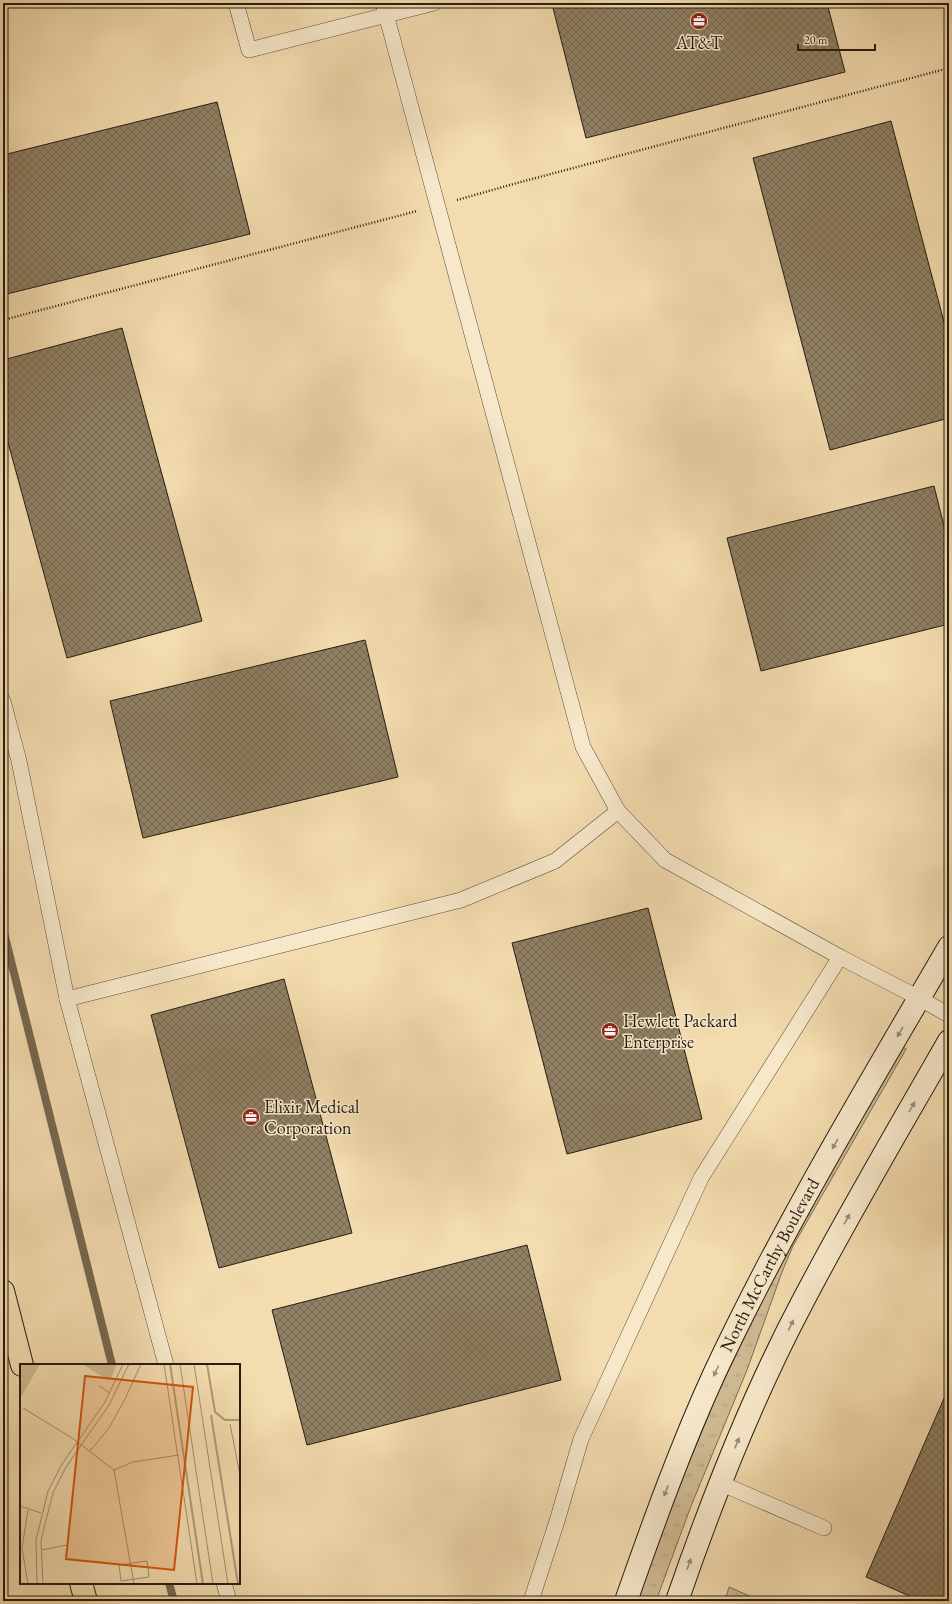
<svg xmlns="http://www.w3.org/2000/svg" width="952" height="1604" font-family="'EB Garamond',serif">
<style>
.grass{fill:url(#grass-tufts);stroke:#7a6c54}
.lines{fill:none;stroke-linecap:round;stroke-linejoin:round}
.stream{stroke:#776851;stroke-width:8}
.building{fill:url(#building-cross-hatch);stroke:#251c13}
.lane-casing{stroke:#584c3a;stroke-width:16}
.secondary-casing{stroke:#251c13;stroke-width:24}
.highway-casing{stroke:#251c13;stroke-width:24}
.path{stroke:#251c13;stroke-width:2.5;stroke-dasharray:1 2;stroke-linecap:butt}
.lane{stroke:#f7e8cb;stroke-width:15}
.secondary{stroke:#f7e8cb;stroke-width:22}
.highway{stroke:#f3dcaf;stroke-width:22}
.oneway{fill:#988c78}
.labels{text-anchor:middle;stroke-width:3;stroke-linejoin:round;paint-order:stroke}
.poi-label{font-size:18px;fill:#251c13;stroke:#f7e8cb;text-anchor:start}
.street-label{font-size:18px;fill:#251c13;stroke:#f7e8cb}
.inset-river{fill:none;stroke:#ad9b7a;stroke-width:2}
.inset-road{fill:none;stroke:#a18f71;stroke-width:1}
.view{fill:#d4530d;fill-opacity:0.15;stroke:#d4530d;stroke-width:2}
.inset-edge{fill:none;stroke:#251c13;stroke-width:2}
</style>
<defs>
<pattern id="grass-tufts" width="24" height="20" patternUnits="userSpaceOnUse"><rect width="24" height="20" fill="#d0bb94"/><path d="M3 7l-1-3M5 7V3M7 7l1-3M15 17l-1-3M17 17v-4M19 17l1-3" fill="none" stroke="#b2a07f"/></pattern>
<pattern id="building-cross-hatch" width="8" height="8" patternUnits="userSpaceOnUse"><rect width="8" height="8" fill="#908064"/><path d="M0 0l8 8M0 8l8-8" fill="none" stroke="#756851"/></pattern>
</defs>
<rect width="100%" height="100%" fill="#f3dcaf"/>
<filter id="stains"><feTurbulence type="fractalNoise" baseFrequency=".005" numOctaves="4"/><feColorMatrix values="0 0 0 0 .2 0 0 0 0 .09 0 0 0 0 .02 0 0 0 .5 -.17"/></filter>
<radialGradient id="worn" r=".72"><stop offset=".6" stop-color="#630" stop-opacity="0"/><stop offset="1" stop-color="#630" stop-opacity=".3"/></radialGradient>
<!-- grass -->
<g class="grass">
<polygon points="903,1047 906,1049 905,1051 793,1246 782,1272 747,1370 691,1506 656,1601 637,1601 675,1496 717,1395 775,1272 817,1196"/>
<polygon points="729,1587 761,1601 725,1601"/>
</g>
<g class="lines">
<!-- stream -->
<g class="stream">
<polyline points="3,929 112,1365"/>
<polyline points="169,1583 174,1601"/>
</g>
</g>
<!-- building -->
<g class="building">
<polygon points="558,3 827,3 845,72 586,138 552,4"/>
<polygon points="217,102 250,234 3,295 3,155"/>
<polygon points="891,121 949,341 949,418 830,450 753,158"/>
<polygon points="122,328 202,621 67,658 3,424 3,360"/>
<polygon points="934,486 949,546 949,624 761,671 727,538"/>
<polygon points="365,640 398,777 143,838 110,701"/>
<polygon points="648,908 702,1119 567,1154 512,943"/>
<polygon points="284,979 352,1233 219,1268 151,1015"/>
<polygon points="527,1245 561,1380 307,1445 272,1310"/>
<polygon points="949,1387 949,1601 921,1601 866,1577"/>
</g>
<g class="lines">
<defs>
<g id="lane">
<polyline points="236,3 249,50 434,3"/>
<polyline points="383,3 583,747 618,811 665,860 840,957 919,998 949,1015"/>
<polyline points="3,701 19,761 67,999 166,1365"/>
<polyline points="67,999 461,900 555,861 618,811"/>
<polyline points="720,1483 824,1528"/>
<polyline points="224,1583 229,1601"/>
<polyline points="531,1601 557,1521 581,1439 701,1178 840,957"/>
</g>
<g id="secondary">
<path id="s1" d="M626 1601C653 1524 681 1446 715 1372 784 1225 868 1086 949 947"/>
<path d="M677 1601C712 1499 752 1397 803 1301 849 1213 900 1127 949 1041"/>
</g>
<g id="highway">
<polyline points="3,1291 22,1365"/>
<polyline points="81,1583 86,1601"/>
</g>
</defs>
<!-- lane casing -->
<use href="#lane" class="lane-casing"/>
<!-- secondary casing -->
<use href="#secondary" class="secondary-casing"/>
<!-- highway casing -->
<use href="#highway" class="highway-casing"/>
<!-- path -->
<g class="path">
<polyline points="457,200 517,183 949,68"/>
<polyline points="3,320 417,211"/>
</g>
<!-- lane -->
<use href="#lane" class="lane"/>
<!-- secondary -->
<use href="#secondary" class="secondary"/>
<!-- highway -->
<use href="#highway" class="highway"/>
</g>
<!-- one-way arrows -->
<defs><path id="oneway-solid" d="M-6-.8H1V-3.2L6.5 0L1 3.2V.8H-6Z"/></defs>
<g class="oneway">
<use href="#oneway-solid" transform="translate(900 1032) rotate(120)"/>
<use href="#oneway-solid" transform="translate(912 1107) rotate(-60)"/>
<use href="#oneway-solid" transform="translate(835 1144) rotate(120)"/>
<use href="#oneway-solid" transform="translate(847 1219) rotate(-61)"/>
<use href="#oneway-solid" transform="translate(791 1325) rotate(-64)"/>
<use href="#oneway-solid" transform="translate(716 1371) rotate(115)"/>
<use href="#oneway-solid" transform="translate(737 1443) rotate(-67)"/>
<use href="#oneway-solid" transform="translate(666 1491) rotate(111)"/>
<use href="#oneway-solid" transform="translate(689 1564) rotate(-71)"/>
</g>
<!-- icons -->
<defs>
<symbol id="office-disc" viewBox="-11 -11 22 22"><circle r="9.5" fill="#8f2418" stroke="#f7e8cb"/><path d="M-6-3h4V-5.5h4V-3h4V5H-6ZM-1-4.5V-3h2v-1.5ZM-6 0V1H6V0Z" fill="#fff"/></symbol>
</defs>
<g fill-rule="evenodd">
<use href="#office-disc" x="689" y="11" width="20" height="20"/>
<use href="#office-disc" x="600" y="1021" width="20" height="20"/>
<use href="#office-disc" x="241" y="1107" width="20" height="20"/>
</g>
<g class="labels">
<!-- poi labels -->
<g class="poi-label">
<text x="699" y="49" text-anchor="middle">AT&amp;T</text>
<text x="623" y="1027">Hewlett Packard<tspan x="623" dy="21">Enterprise</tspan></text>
<text x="264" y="1113">Elixir Medical<tspan x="264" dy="21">Corporation</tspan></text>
</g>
<!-- street labels -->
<g class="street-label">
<text dy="6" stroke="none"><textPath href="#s1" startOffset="366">North McCarthy Boulevard</textPath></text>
</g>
</g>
<!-- overview -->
<g transform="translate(20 1364)">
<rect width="220" height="220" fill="#f3dcaf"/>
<path d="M0 0H20L0 35ZM62 0H97L90 17Z" fill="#d0bb94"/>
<path class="inset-river" d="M150 0 183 220M187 0 195 48 205 56H220M191 51 218 220"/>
<path class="inset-road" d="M144 0 177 220M160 0 193 220M174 0 208 220M79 22 90 29M3 44 52 74 94 106 114 220M210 60 220 111M70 87 89 64 105 35 121 0M94 106 113 98 159 91M0 142 21 149M8 146 2 184 8 220M21 186 47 181M127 197 129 213 101 217 99 201ZM17 220 16 176 28 127 42 100 85 38 103 0M23 220 21 176 33 129 46 103 89 41 109 0"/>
<path class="view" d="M65 12 173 23 154 206 46 195Z"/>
<rect width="220" height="220" class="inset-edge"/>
</g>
<!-- margin -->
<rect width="952" height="1604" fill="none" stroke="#f3dcaf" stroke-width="16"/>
<rect x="4" y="4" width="944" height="1596" fill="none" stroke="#251c13" stroke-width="2"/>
<rect x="8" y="8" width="936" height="1588" fill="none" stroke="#251c13"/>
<!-- scale -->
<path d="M798 44v6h77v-6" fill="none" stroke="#251c13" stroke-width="2"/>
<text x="804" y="44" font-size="12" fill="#251c13" stroke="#f7e8cb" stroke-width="3" paint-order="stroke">20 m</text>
<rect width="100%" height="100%" filter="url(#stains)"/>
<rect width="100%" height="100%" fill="url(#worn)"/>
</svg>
